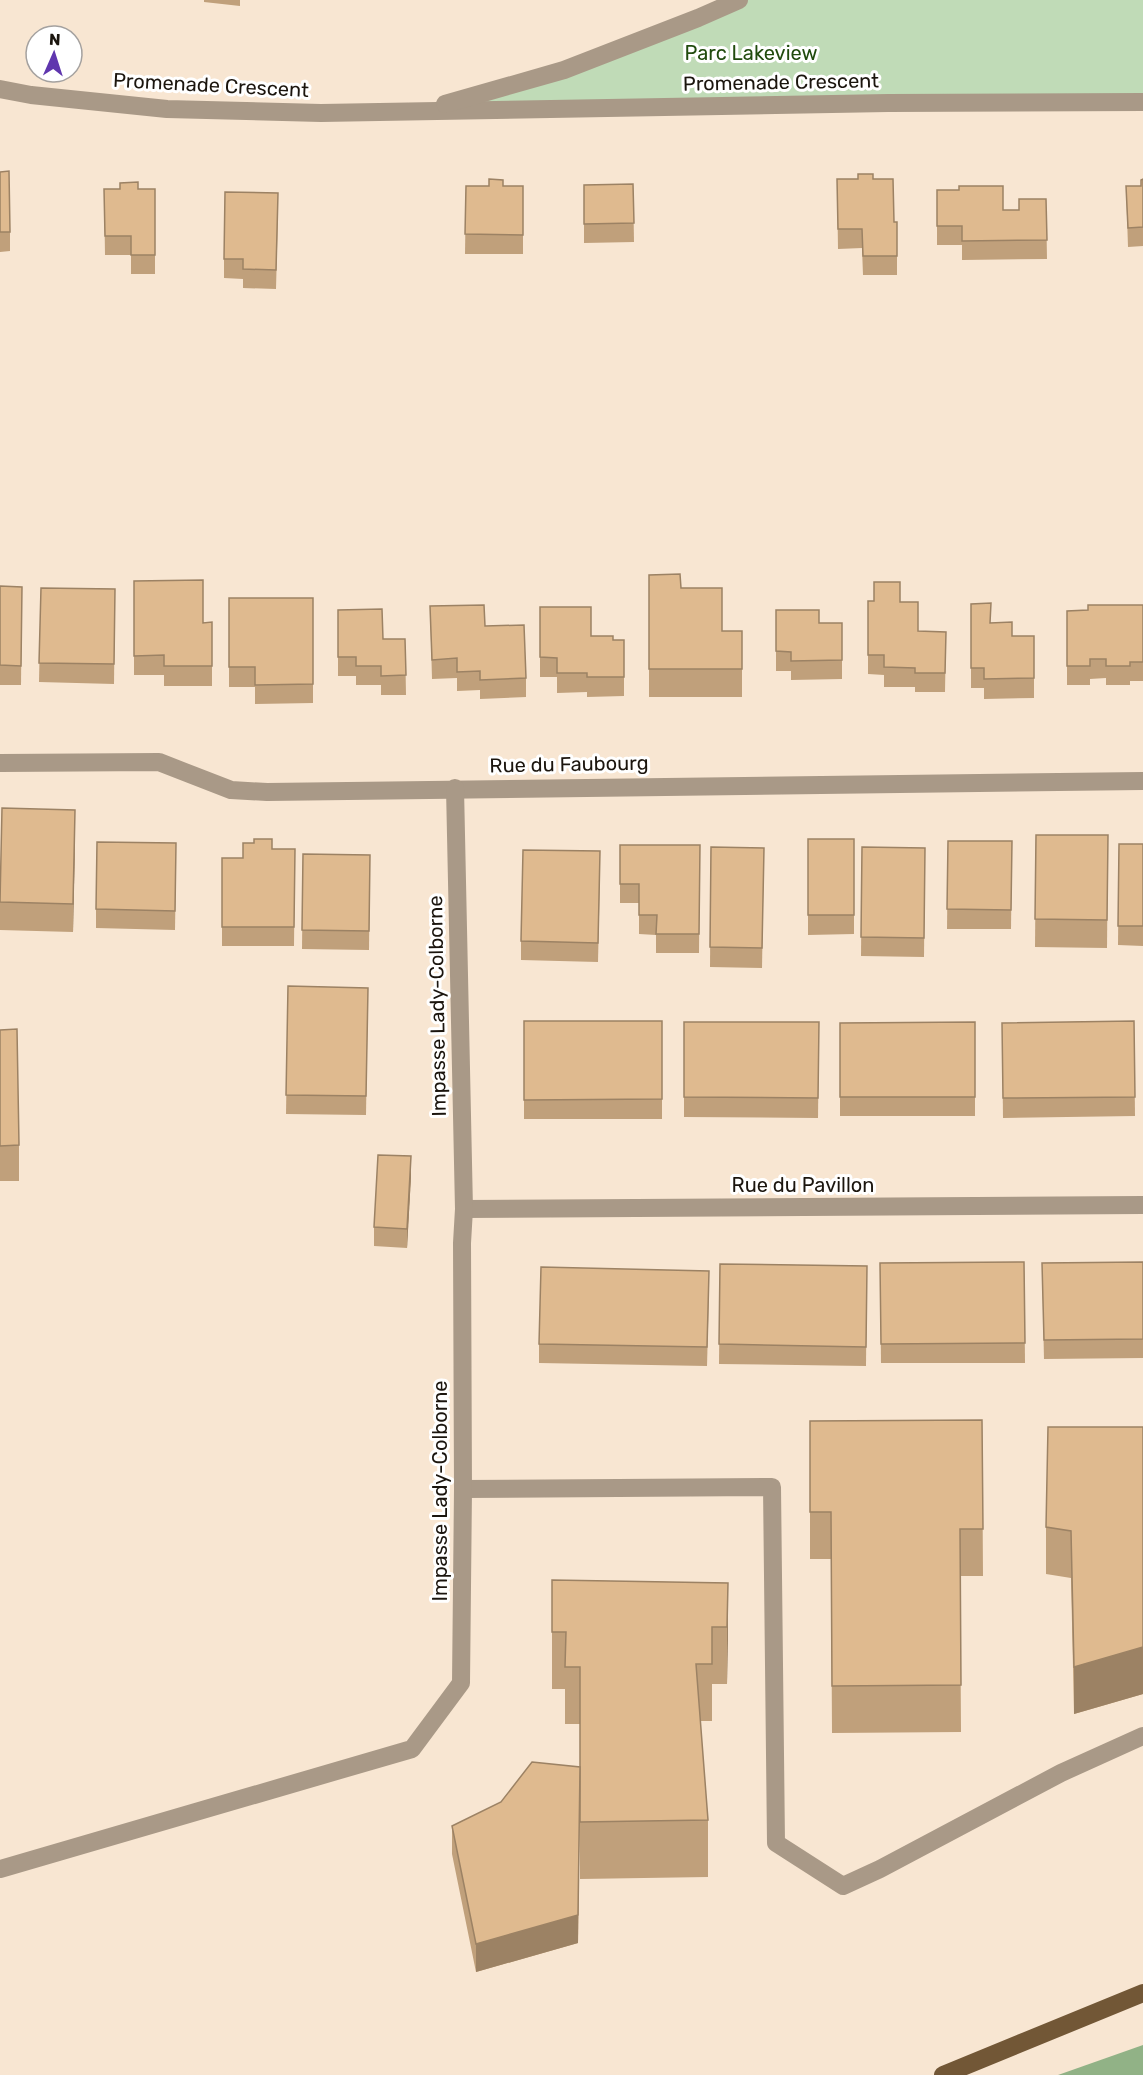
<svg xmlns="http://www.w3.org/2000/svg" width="1143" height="2075" font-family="Rubik,sans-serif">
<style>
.green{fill:#c0dbb7}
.forest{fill:#91b286}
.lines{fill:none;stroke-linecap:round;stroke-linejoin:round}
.minor{stroke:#a99987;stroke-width:18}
.major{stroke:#725736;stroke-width:18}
.wall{fill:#c0a07b}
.shaded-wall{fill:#9c8264}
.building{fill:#dfba8f;stroke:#9c8264;stroke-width:1.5}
.labels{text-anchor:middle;stroke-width:6;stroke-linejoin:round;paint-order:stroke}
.park-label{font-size:20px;fill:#214b0e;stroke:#fff}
.street-label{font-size:20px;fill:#1b150e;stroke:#fff}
</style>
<rect width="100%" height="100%" fill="#f8e6d2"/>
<!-- green -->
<polygon class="green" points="739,0 1143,0 1143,102 420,111"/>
<!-- forest -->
<polygon class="forest" points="1143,2045 1143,2075 1058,2075"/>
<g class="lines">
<!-- minor -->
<g class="minor">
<polyline points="0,89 31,95 167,109 321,113 888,103 1143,102"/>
<polyline points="445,104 564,70 698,18 739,0"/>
<polyline points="0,763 159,762 231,790 267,792 1143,781"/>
<polyline points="464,1209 1143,1205"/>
<polyline points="463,1489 772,1487 776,1843 843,1886 880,1869 1061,1773 1143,1736"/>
<polyline points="0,1869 412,1749 461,1683 463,1489 462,1243 464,1209 455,788"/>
</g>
<!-- major -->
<polyline class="major" points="943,2075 1143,1993"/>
</g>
<!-- wall -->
<g class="wall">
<polygon points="204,0 240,0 240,6 204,2"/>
<polygon points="0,172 10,232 10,251 0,252"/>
<polygon points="837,179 873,179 894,222 897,222 897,275 863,275 862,248 838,249"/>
<polygon points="1143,179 1143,246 1128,247 1126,186 1141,186"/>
<polygon points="633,184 634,242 584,243 584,185"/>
<polygon points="466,186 523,186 523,254 465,254"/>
<polygon points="104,189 155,189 155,274 131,274 131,255 105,255"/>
<polygon points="937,190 1003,210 1019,210 1046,199 1047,259 962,260 962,245 937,245"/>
<polygon points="278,213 276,289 243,288 243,279 224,278 224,259"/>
<polygon points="649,575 681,588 722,631 742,631 742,697 649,697"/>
<polygon points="134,581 203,623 212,622 212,686 164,686 164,675 134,675"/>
<polygon points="0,586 22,587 21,685 0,685"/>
<polygon points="41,588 115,589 114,684 39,682"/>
<polygon points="229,598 313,598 313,703 255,704 255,687 229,687"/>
<polygon points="868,601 900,602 918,631 946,632 945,692 915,692 915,687 884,687 884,675 868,674"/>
<polygon points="971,604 991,623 1012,636 1034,636 1034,698 984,699 984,688 971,688"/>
<polygon points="1143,605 1143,681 1130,681 1130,685 1106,685 1106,678 1090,679 1090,685 1067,685 1067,611 1088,610"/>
<polygon points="430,606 485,626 526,678 526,697 480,699 480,690 457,691 457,678 432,679"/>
<polygon points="540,607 591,636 613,640 624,640 624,696 587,697 587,692 557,693 557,677 540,677"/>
<polygon points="338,610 383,639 405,639 406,695 381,695 381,685 356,685 356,676 338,676"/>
<polygon points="776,610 819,623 842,623 842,679 791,680 791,671 776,671"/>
<polygon points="1036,835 1108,835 1107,948 1035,947"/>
<polygon points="75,838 73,932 0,930 0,883"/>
<polygon points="808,839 854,839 854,934 808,935"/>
<polygon points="948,841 1012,841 1011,929 947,929"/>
<polygon points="1119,844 1143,844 1143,946 1118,945"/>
<polygon points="620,845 700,845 699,953 656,953 656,935 639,934 639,903 620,903"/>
<polygon points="711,847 764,848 762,968 710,967"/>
<polygon points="862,847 925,848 924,957 861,956"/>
<polygon points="272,849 295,849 294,946 222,946 222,858 243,858"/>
<polygon points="303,854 370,855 369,950 302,949"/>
<polygon points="176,862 175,930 96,928 96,909"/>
<polygon points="600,871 598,962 521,960 521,941"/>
<polygon points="288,986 368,988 366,1115 286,1114"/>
<rect x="524" y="1021" width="138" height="98"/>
<polygon points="1134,1021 1135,1116 1003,1118 1002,1023"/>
<polygon points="684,1022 819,1022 818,1118 684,1117"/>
<polygon points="975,1022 975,1116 840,1116 840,1023"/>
<polygon points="0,1030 19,1145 19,1181 0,1181"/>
<polygon points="411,1176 407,1248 374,1246 374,1227"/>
<polygon points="1024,1262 1025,1363 881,1363 880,1263"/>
<polygon points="1143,1262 1143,1358 1044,1359 1042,1263"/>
<polygon points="720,1264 867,1266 866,1366 719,1364"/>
<polygon points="709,1291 707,1366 539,1363 539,1344"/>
<polygon points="982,1420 983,1576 960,1576 961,1732 832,1733 831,1559 810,1559 810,1421"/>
<polygon points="1143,1427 1143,1694 1074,1714 1071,1578 1046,1574 1046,1527"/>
<polygon points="552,1580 728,1583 727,1684 712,1684 712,1721 700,1721 708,1820 708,1877 580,1879 580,1795 578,1943 476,1972 452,1854 452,1826 580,1767 580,1724 565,1724 565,1689 552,1689"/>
</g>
<!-- shaded-wall -->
<g class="shaded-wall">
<polygon points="75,810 75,838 73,932 73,904"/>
<polygon points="411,1156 411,1176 407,1248 407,1229"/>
<polygon points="728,1583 728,1640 727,1684 727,1627"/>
<polygon points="1143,1647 1143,1694 1074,1714 1074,1667"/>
<polygon points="580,1767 578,1943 476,1972 476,1944"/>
</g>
<!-- building -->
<g class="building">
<polygon points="9,171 10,232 0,232 0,172"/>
<polygon points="858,174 873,174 873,179 893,179 894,222 897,222 897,256 863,256 862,229 838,229 837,179 858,179"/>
<polygon points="489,179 503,180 503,186 523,186 523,235 465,234 466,186 489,186"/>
<polygon points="1143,179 1143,227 1128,228 1126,186 1141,186 1141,180"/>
<polygon points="138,182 138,189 155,189 155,255 131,255 131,236 105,236 104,189 120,189 120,183"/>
<polygon points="633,184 634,223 584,224 584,185"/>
<polygon points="959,186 1003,186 1003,210 1019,210 1019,199 1046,199 1047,240 962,241 962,226 937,226 937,190 959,190"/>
<polygon points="225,192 278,193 276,270 243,269 243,259 224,259"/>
<polygon points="680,574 681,588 722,588 722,631 742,631 742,669 649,669 649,575"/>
<polygon points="203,580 203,623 212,622 212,666 164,666 164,655 134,656 134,581"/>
<polygon points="874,582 900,582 900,602 918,602 918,631 946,632 945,673 915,673 915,668 884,667 884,655 868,655 868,601 874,601"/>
<polygon points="0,586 22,587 21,666 0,665"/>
<polygon points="41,588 115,589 114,664 39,663"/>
<polygon points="229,598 313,598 313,684 255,685 255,667 229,667"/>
<polygon points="991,603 990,623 1012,622 1012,636 1034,636 1034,678 984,679 984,668 971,668 971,604"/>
<polygon points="484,605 485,626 524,625 526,678 480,680 480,671 457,672 457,658 432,660 430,606"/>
<polygon points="1088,605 1143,605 1143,662 1130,662 1130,666 1106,666 1106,659 1090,659 1090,666 1067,666 1067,611 1088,610"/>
<polygon points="540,607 591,607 591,636 613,636 613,640 624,640 624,677 587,677 587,673 557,673 557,658 540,657"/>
<polygon points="382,609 383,639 405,639 406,675 381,676 381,666 356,666 356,657 338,657 338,610"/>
<polygon points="776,610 819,610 819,623 842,623 842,660 791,661 791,652 776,651"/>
<polygon points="2,808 75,810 73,904 0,902"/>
<polygon points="1036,835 1108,835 1107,920 1035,919"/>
<polygon points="254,839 272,839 272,849 295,849 294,927 222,927 222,858 243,858 243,843 254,843"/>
<rect x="808" y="839" width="46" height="76"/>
<polygon points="948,841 1012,841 1011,910 947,909"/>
<polygon points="97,842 176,843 175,911 96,909"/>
<polygon points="1119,844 1143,844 1143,926 1118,926"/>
<polygon points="620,845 700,845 699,934 656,934 657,915 639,915 639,884 620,884"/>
<polygon points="711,847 764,848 762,948 710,947"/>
<polygon points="862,847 925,848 924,938 861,937"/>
<polygon points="523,850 600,851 598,943 521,941"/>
<polygon points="303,854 370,855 369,931 302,930"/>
<polygon points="288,986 368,988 366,1096 286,1095"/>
<polygon points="524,1021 662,1021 662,1099 524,1100"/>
<polygon points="1134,1021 1135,1097 1003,1098 1002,1023"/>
<polygon points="684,1022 819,1022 818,1098 684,1097"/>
<polygon points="975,1022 975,1097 840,1097 840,1023"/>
<polygon points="17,1029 19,1145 0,1146 0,1030"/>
<polygon points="378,1155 411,1156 407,1229 374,1227"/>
<polygon points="1024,1262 1025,1343 881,1344 880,1263"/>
<polygon points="1143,1262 1143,1339 1044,1340 1042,1263"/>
<polygon points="720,1264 867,1266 866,1347 719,1344"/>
<polygon points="541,1267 709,1271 707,1347 539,1344"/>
<polygon points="982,1420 983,1529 960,1529 961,1685 832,1686 831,1512 810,1512 810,1421"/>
<polygon points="1048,1427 1143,1427 1143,1647 1074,1667 1071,1531 1046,1527"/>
<polygon points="552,1580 728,1583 727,1627 712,1627 712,1664 696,1664 708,1820 580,1822 580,1667 565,1667 566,1632 552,1632"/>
<polygon points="532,1762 580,1767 578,1915 476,1944 452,1826 501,1802"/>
</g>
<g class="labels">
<!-- park labels -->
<g class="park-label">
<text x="751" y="60">Parc Lakeview</text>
</g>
<!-- street labels -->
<g class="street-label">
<text transform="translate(781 82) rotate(-1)" y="7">Promenade Crescent</text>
<text transform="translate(211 85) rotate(3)" y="7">Promenade Crescent</text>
<text transform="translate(569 764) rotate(-1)" y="7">Rue du Faubourg</text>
<text transform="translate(437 1006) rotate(-91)" y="7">Impasse Lady-Colborne</text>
<text x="803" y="1192">Rue du Pavillon</text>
<text transform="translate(440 1491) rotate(-90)" y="7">Impasse Lady-Colborne</text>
</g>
</g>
<!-- north arrow -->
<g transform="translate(54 54) rotate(3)"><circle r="28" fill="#ffffff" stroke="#a4a19f" stroke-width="1.5"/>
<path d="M0-4.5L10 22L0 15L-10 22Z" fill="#5f36ae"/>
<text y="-9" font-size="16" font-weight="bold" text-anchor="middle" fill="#1b150e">N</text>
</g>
</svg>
